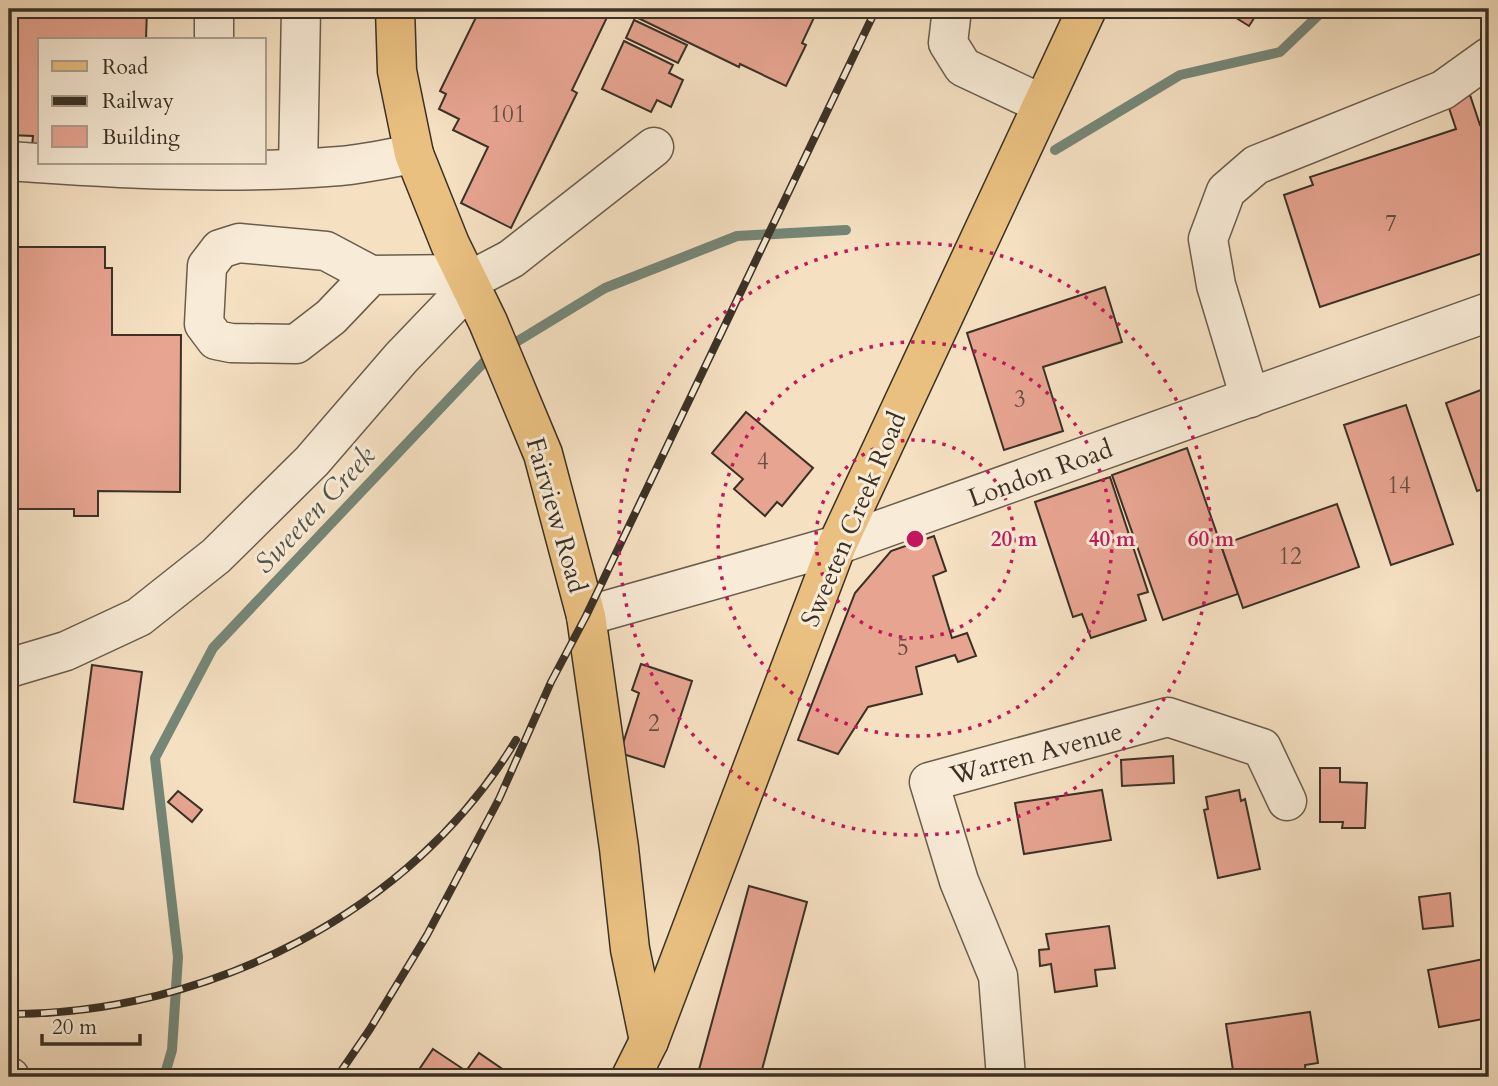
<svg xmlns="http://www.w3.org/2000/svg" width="1498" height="1086" font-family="Cardo,serif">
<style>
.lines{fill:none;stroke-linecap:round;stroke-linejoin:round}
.stream{stroke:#758677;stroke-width:10}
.building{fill:#e7a491;stroke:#3a3126;stroke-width:2}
.minor-casing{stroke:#695d4d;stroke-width:41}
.major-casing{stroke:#3a3126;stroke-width:41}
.minor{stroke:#f8ebd7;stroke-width:38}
.major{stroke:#eac081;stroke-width:38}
.rail-casing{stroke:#3a3126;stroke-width:8}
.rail{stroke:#f8ebd7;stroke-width:5;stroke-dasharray:16;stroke-linecap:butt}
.ring{fill:none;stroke:#c2185b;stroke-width:3.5;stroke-dasharray:3.5 7}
.labels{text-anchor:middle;stroke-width:6;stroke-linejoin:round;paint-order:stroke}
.number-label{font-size:23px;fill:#654e41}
.street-label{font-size:26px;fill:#3a3126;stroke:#f8ebd7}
.water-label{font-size:28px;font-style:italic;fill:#535448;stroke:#f8ebd7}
.centre{fill:#c2185b;stroke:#f8ebd7;stroke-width:3.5}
.ring-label{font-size:21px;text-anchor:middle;font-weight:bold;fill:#c2185b;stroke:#f8ebd7;stroke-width:6;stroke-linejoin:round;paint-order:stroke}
</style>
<rect width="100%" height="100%" fill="#f5e0c2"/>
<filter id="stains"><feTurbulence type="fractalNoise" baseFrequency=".00286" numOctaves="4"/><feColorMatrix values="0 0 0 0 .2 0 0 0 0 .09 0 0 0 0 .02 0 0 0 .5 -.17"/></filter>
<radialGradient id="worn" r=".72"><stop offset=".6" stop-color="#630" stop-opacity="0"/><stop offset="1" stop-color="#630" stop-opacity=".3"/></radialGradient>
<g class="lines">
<!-- stream -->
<g class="stream">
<polyline points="1055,150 1180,75 1280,52 1325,9"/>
<polyline points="508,347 605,288 737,236 846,230"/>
<polyline points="164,1077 172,1050 178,957 155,758 213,648 486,360 493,356"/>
</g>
</g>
<!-- building -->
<g class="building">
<polygon points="9,9 147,9 146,40 40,40 40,146 32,146 33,136 9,135"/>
<polygon points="480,9 611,9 572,90 577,93 511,228 461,203 488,147 453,130 459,119 439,109 446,94 440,91"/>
<polygon points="640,9 818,9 802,43 806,45 786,86 740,64 739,67 636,17"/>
<polygon points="1222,9 1260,9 1249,26"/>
<polygon points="634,20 687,45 678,63 626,38"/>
<polygon points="624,41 673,65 669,73 683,80 671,107 657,100 651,112 602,89"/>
<polygon points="1470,95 1480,125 1489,122 1489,251 1320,307 1284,195 1313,185 1310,177 1456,129 1447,102"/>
<polygon points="9,247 105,247 105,268 112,268 112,335 181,335 180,492 98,491 98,516 74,516 74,509 9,509"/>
<polygon points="1105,287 1122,342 1043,367 1063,431 1004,450 967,333"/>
<polygon points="1489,387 1489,487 1477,491 1446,403"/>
<polygon points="1406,405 1453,544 1391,565 1344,425"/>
<polygon points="746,412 813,468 782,506 777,502 765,516 734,489 743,479 712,453"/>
<polygon points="1187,448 1238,594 1163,620 1112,475"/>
<polygon points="1110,477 1148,592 1138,595 1146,620 1091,638 1082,614 1073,617 1035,502"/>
<polygon points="1337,504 1359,567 1243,608 1221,545"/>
<polygon points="934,536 946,571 933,576 952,638 967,633 976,656 958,662 955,655 916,667 922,694 868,707 838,754 798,740 855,593 891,551"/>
<polygon points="641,664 692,681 664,767 620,753 639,693 632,690"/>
<polygon points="92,665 142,672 123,809 74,802"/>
<polygon points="9,704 16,704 17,740 9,741"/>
<polygon points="1173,756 1174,783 1122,786 1121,760"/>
<polygon points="1320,768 1340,768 1340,782 1367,783 1365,828 1342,828 1343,822 1320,822"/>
<polygon points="1102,790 1111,840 1024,854 1015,803"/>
<polygon points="1239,790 1241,801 1245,799 1260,869 1218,878 1204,810 1208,809 1206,797"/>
<polygon points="178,791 202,810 192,822 168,802"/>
<polygon points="749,886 807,902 760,1077 697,1077"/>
<polygon points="1450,893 1453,926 1423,929 1419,897"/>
<polygon points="1109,926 1115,968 1095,970 1097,986 1055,992 1051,964 1040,966 1039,950 1049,949 1046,934"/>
<polygon points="1489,958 1489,1018 1439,1027 1428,970"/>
<polygon points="1310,1012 1318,1063 1305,1065 1306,1077 1234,1077 1226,1024"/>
<polygon points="433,1049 466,1071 479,1053 514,1077 414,1077"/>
</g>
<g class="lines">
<defs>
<g id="minor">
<polyline points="952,9 948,43 963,67 1042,104"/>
<polyline points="214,40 214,9"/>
<path d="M9 161C119 169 229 175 340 166 364 164 389 158 414 154"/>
<polyline points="298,168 301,9"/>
<polyline points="371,275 331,317 296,344 231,343 216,340 204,324 207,266 220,249 239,243 326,251 371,275 466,274"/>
<polyline points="469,281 511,259 654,147"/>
<polyline points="1250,398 1216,285 1208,239 1226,191 1256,165 1443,90 1489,57"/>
<polyline points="586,616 837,545 1489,312"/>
<polyline points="9,668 66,651 139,617 216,556 312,461 401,358 471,285"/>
<polyline points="9,1077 10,1077"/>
<polyline points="1006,1077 998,976 959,881 929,782 1168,717 1262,748 1287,801"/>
</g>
<g id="major">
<polyline points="395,9 397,71 414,154 450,244 488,322 543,454 586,616 619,848 630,949 649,1041"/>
<polyline points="631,1077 649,1041 837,545 1087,9"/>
</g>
</defs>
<!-- minor casing -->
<use href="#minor" class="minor-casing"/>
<!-- major casing -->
<use href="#major" class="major-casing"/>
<!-- minor -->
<use href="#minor" class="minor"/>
<!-- major -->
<use href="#major" class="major"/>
<defs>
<g id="rail">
<path d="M9 1014C208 1014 412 913 516 740"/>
<polyline points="337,1077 370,1029 427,935 499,799 551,682 586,616 876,9"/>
</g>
</defs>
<!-- rail casing -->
<use href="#rail" class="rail-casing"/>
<!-- rail -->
<use href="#rail" class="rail"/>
</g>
<!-- distance rings -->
<g class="ring">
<circle cx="915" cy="539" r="99"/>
<circle cx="915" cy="539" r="197"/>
<circle cx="915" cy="539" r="296"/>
</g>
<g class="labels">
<!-- number labels -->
<g class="number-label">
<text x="508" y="122">101</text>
<text x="1391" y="231">7</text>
<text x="1020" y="407">3</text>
<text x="763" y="469">4</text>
<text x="1399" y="493">14</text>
<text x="1290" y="564">12</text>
<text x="903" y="655">5</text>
<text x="654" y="731">2</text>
</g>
<!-- street labels -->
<g class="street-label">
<text transform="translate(1040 473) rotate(-20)" y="9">London Road</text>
<text transform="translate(557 515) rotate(74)" y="9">Fairview Road</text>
<text transform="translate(853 519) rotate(-67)" y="9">Sweeten Creek Road</text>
<text transform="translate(1036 753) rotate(-15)" y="9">Warren Avenue</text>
</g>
<!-- water labels -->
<g class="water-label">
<text transform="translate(314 509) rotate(-47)" y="10">Sweeten Creek</text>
</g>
</g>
<circle cx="915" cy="539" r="10" class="centre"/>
<g class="ring-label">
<text x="1014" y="546">20 m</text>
<text x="1112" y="546">40 m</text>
<text x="1211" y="546">60 m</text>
</g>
<!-- margin -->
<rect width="1498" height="1086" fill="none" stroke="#f5e0c2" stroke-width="35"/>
<rect x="10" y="10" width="1477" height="1065" fill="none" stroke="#3a3126" stroke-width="3.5"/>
<rect x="18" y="18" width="1463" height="1051" fill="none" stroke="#3a3126" stroke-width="2"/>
<!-- legend -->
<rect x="38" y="38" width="228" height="126" fill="#f8ebd7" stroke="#aca190" stroke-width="2"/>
<rect x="52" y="61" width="35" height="10" fill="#eac081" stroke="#aca190" stroke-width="2"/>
<text x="102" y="74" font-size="21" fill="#3a3126">Road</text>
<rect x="52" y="96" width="35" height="10" fill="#3a3126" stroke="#aca190" stroke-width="2"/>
<text x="102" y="108" font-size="21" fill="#3a3126">Railway</text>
<rect x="52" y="126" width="35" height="21" fill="#e7a491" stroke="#aca190" stroke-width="2"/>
<text x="102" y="144" font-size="21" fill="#3a3126">Building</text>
<!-- scale -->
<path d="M42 1034v10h98v-10" fill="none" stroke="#3a3126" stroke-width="3.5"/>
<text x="52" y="1034" font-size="21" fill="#3a3126" stroke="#f8ebd7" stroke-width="5" paint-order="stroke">20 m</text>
<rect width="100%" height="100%" filter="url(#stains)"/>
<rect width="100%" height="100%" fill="url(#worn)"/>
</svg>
